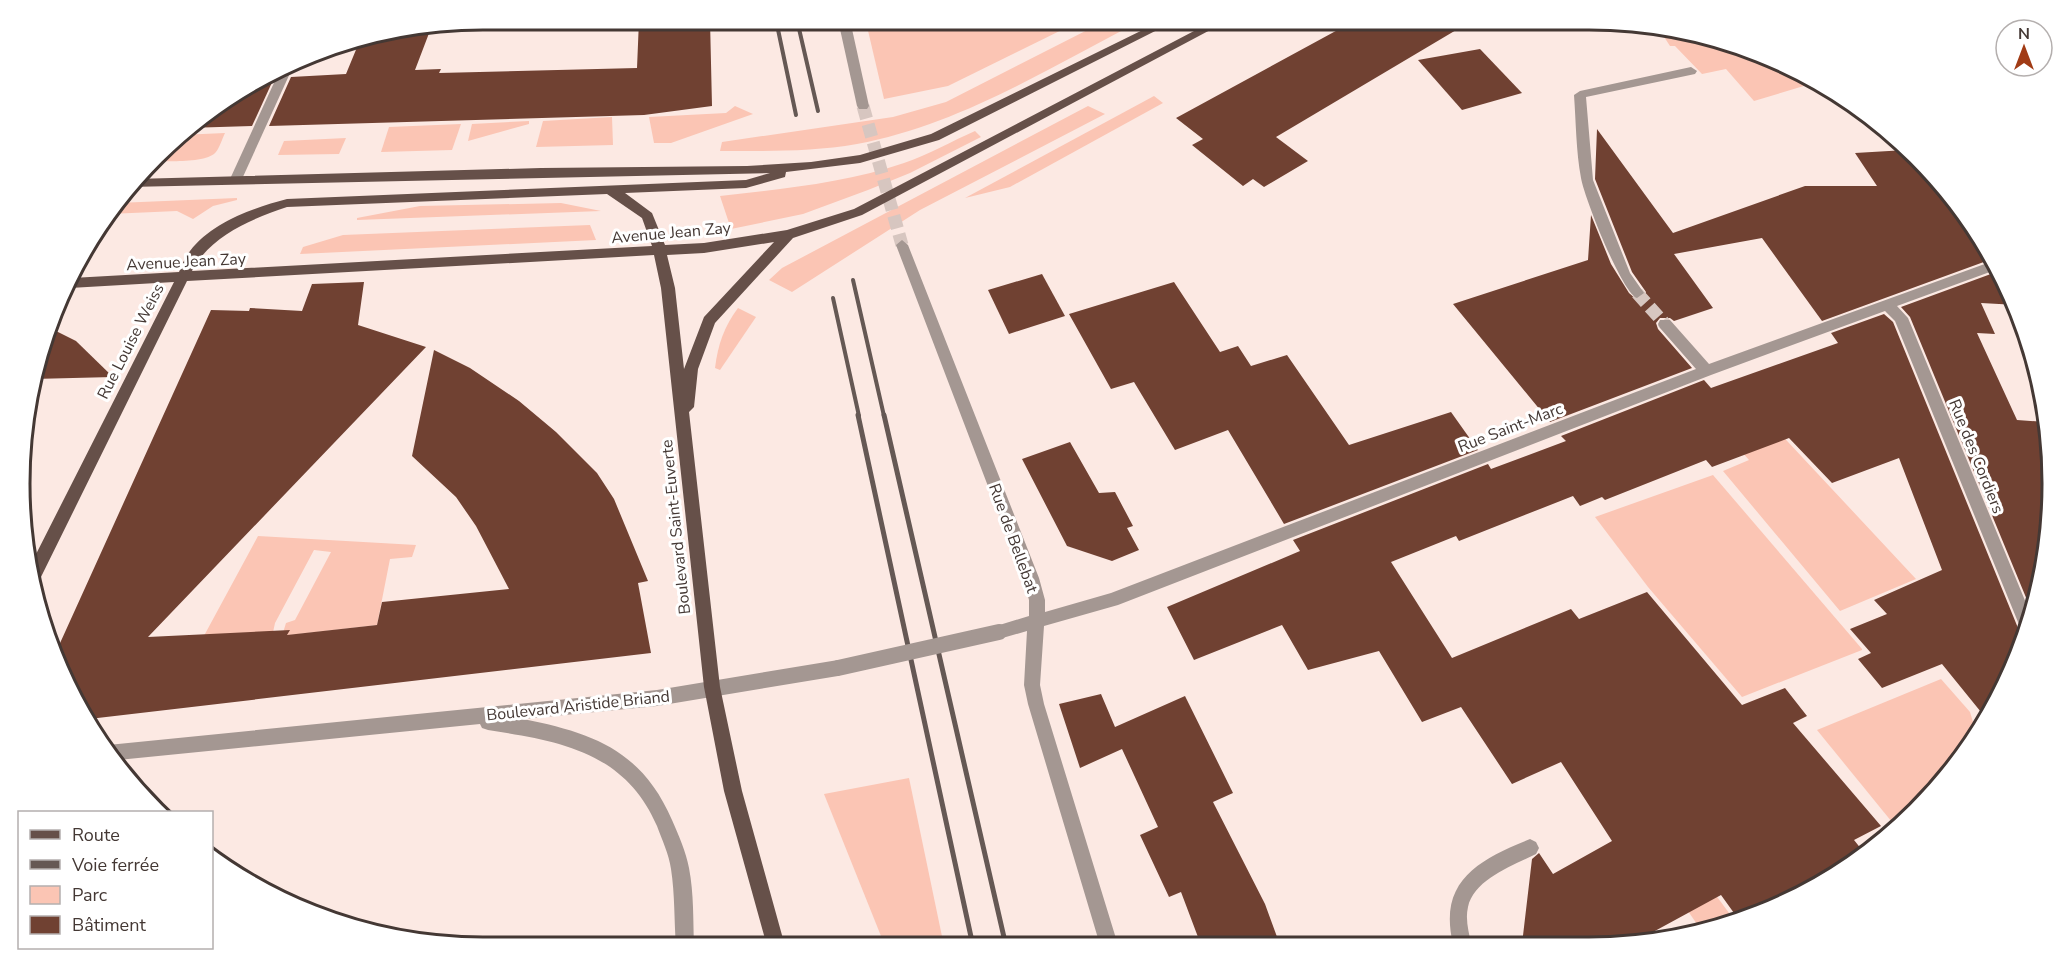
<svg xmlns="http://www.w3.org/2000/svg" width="2072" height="967" font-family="'Nunito Sans',sans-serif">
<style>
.green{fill:#fbc5b4}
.building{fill:#704132}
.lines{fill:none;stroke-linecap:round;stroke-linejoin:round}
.minor-tunnel{stroke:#d7c6c0;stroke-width:13;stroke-dasharray:13 6;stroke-linecap:butt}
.minor{fill:#a49792;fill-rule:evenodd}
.major{fill:#665049;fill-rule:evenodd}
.rail-far1{stroke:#655854;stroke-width:4}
.rail{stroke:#655854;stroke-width:5}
.minor-bridge{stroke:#a49792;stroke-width:16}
.labels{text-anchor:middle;stroke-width:6;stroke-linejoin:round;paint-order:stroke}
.street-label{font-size:16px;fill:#443834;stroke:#fff}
.rim{fill:none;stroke:#443834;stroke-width:3}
</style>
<rect width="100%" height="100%" fill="#fce9e3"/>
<!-- green -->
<g class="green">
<polygon points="924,20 1082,20 948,86 884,99 866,22"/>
<path d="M1107 20H1142C1051 67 959 125 857 144 811 152 766 151 720 151L722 142 893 117 946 102Z"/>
<polygon points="1657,26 1679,28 1766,55 1817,82 1754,101 1726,69 1702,74 1675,46 1670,46"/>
<polygon points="1154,96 1163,103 1010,187 965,198"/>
<polygon points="735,106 753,114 671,143 654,143 649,117 726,113"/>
<polygon points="1088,106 1105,114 920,210 792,292 769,280 782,268"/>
<polygon points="612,117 613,145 536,147 543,121"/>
<polygon points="529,121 529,124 468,141 472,124"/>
<polygon points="461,124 452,150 381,152 389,127"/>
<path d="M975 131 981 137 910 173 868 190 803 214 731 229 720 196C782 189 845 183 904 163 928 155 952 141 975 131Z"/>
<path d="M225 133C222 139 219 150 214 154 202 163 167 161 152 161L180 135Z"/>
<polygon points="346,138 339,154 278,155 284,141"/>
<polygon points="237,198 237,200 213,206 193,219 177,211 109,214 117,203"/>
<polygon points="561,203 601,211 357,220 357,218 420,206"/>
<polygon points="590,225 596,240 300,254 303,247 343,235"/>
<path d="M738 308 756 317 720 370 715 368C718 344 724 327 738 308Z"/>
<polygon points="1776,429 1916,579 1840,611 1723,471 1749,460 1734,443"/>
<polygon points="1713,475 1862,649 1862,650 1742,697 1648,587 1595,517"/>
<polygon points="258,536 416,545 412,557 390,559 377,625 282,636 286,623 295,620 331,552 314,550 275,623 272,637 199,645"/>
<polygon points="1941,679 1970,712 1976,732 1956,766 1896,827 1817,730"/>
<polygon points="909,778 944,946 885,946 824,794"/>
<polygon points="1639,792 1735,921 1701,930 1615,805"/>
</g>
<!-- building -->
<g class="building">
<polygon points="639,20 710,20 712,106 644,115 269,126 291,77 346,74 360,40 431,28 415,70 441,69 439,73 637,68"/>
<polygon points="1356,20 1473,20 1276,137 1308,161 1264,187 1253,179 1243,186 1192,145 1203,139 1176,118"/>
<polygon points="1480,49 1522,93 1462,110 1418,60"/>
<polygon points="270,78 274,78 252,126 187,128 201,116"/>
<polygon points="1597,129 1673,233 1805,186 1877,186 1855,153 1906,150 1945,201 1952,199 1974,226 1992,259 1822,321 1762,238 1674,254 1713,308 1674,321 1670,318 1660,318 1656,323 1658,329 1692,368 1550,422 1453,304 1588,260 1591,215 1611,264 1629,293 1637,300 1645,295 1646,292 1632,272 1595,179"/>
<polygon points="1999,271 2017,305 1981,303 1995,334 1977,333 2017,420 2046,422 2052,484 2044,574 2032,612 1910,317 1901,307"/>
<polygon points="1042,274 1065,316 1009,334 988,290"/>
<polygon points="364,282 358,325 426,347 148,637 290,630 287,635 377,625 382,602 509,589 476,526 456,497 412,456 434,350 470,368 519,401 556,432 597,473 614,499 648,581 638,583 651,653 89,719 68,689 56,652 211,310 249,311 250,308 302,311 312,284"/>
<polygon points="1174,282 1220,352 1238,346 1251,366 1287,355 1349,445 1451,412 1478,450 1284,524 1228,430 1175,450 1134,382 1111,389 1069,314"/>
<polygon points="1884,314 1893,322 2018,628 2025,635 2017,661 1985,717 1942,664 1882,688 1858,659 1871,653 1850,629 1887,614 1874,600 1942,570 1899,458 1832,483 1789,438 1712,467 1706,460 1605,500 1602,497 1580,506 1573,496 1459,541 1456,536 1391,562 1452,658 1571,609 1579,619 1647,592 1742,705 1785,688 1807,716 1793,723 1881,826 1854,840 1866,855 1766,912 1739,920 1721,895 1631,944 1522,944 1532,859 1539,853 1553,874 1612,841 1561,762 1512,784 1461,707 1422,722 1379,651 1308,670 1282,625 1194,660 1167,607 1300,551 1293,540 1488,464 1491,469 1566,441 1561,436 1704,380 1711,388 1838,343 1831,333"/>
<polygon points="52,329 76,341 113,377 33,379"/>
<polygon points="1070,442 1099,493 1115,492 1133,526 1127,528 1139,550 1112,561 1067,546 1022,459"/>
<polygon points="1101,694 1115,727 1185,696 1233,793 1213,802 1265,904 1280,945 1201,945 1181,892 1169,897 1140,835 1158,827 1122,749 1080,768 1059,704"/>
</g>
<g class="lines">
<!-- minor-tunnel -->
<g class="minor-tunnel">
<polyline points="863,106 902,245"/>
<polyline points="1637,293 1665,324"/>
</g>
<!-- minor -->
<g class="minor">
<polygon points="838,20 850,20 869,106 867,109 859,109 857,106"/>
<path d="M1691 67 1697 71 1695 74 1586 97 1593 180 1630 273 1644 293 1637 298C1622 293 1584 197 1581 178 1576 151 1576 122 1574 95L1580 91Z"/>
<polygon points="289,68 291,71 242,179 240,182 232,182 230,179 278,74"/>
<polygon points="902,240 908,245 1039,578 1045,600 1045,612 1111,593 1696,369 1660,328 1658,324 1660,320 1670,320 1709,364 1993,261 1998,269 1897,306 1908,318 2031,615 2026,633 2020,627 1895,321 1885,311 1711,375 1118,605 1044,626 1040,685 1044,704 1118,945 1100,945 1028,704 1024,685 1027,631 999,639 993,637 991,632 993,627 1029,616 1029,600 1023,578 896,245"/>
<path d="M838 660 844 663 846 668 844 673 838 676 657 706 523 719C594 733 642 751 672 820 679 836 686 852 689 868 694 894 693 921 694 947H676C674 921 675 895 671 869 669 854 662 840 657 826 625 752 560 741 488 730L482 728 480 724 118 760 108 745 657 690Z"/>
<path d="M1530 839 1536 842 1539 848 1536 854C1514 865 1474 879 1468 907 1465 920 1469 932 1471 944H1453C1438 881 1478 860 1530 839Z"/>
</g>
<!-- major -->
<path class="major" d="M1163 20H1177L939 140 860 163 786 172 785 177 746 188 625 193 652 213 665 245 704 243 787 230 854 209 1215 20H1229L862 215 793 238 715 323 698 369 694 407 689 412 720 687 742 791 785 946H767L724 791 704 687 661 288 654 255 187 281 39 581 35 582 30 566 174 282 70 288 68 287 72 278 179 272C182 265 185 257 190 251 212 222 253 208 287 199L746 180 770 173 128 187 134 179 541 168 747 166 811 162 860 155 931 134ZM607 194 642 218 652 246 192 271C210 236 251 219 287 207ZM774 242 704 317 684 369 675 288 667 255 704 253Z"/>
<!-- rail-far1 -->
<g class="rail-far1">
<polyline points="776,20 796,115"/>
<polyline points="797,20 818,111"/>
<polyline points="853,280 884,416"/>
<polyline points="833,298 859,416"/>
</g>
<!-- rail -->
<g class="rail">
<polyline points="858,415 973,946"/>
<polyline points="884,415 1006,946"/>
</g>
<!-- minor-bridge -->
<polyline class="minor-bridge" points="838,668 999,632"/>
</g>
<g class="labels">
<!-- street labels -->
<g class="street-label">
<text transform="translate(671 232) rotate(-5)" y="6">Avenue Jean Zay</text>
<text transform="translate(186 261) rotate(-3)" y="6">Avenue Jean Zay</text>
<text transform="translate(130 341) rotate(-63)" y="6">Rue Louise Weiss</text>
<text transform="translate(1510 427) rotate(-21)" y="6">Rue Saint-Marc</text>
<text transform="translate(1977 456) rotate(68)" y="6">Rue des Cordiers</text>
<text transform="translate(675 527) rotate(-96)" y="6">Boulevard Saint-Euverte</text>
<text transform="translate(1014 538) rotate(70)" y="6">Rue de Bellebat</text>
<text transform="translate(578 705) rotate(-6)" y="6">Boulevard Aristide Briand</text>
</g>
</g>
<!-- crop -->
<path d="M0 0H2072V967H0ZM483 30H1589A453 453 0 0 1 2042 483V484A453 453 0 0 1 1589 937H483A453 453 0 0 1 30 484V483A453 453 0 0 1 483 30Z" fill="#fff" fill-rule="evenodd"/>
<path class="rim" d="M483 30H1589A453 453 0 0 1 2042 483V484A453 453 0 0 1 1589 937H483A453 453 0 0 1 30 484V483A453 453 0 0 1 483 30Z"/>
<!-- legend -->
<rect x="18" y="811" width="195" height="138" fill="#ffffff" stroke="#b4afae" stroke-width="1.5"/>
<rect x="30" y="830" width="30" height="9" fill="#665049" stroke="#b4afae" stroke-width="1.5"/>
<text x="72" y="841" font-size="18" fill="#443834">Route</text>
<rect x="30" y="860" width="30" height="9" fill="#655854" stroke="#b4afae" stroke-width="1.5"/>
<text x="72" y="871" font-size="18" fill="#443834">Voie ferrée</text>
<rect x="30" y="886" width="30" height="18" fill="#fbc5b4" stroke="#b4afae" stroke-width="1.5"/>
<text x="72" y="901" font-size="18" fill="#443834">Parc</text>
<rect x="30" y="916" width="30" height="18" fill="#704132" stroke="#b4afae" stroke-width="1.5"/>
<text x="72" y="931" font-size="18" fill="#443834">Bâtiment</text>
<!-- north arrow -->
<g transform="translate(2024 48)"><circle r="28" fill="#ffffff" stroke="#b4afae" stroke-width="1.5"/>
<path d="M0-4.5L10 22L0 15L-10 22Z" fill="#a13b15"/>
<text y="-9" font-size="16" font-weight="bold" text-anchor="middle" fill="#443834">N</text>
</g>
</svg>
